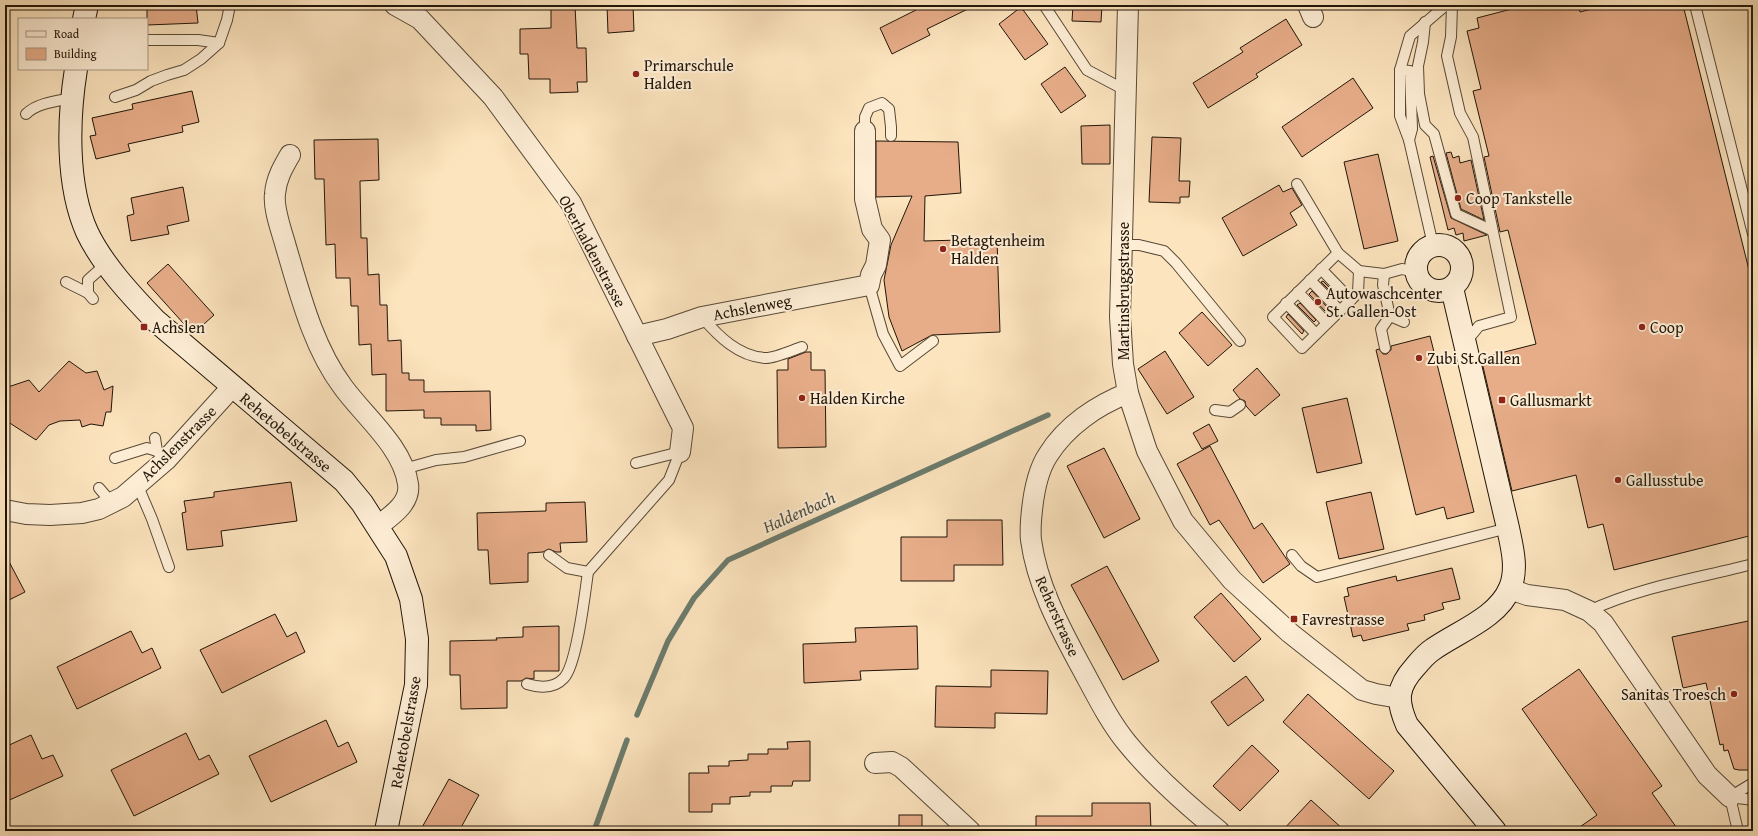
<svg xmlns="http://www.w3.org/2000/svg" width="1758" height="836" font-family="'Gentium Book Plus',serif">
<style>
.lines{fill:none;stroke-linecap:round;stroke-linejoin:round}
.stream{stroke:#6c7b6d;stroke-width:5.5}
.building{fill:#e7ad89;stroke:#201508}
.lane-casing{stroke:#574936;stroke-width:12}
.street-casing{stroke:#574936;stroke-width:22}
.secondary-casing{stroke:#201508;stroke-width:24}
.lane{stroke:#fdedd5;stroke-width:10}
.street{stroke:#fdedd5;stroke-width:20}
.secondary{stroke:#fdedd5;stroke-width:22}
.poi-dot{fill:#8f2418;stroke:#fdedd5;stroke-width:1.5}
.labels{text-anchor:middle;stroke-width:4;stroke-linejoin:round;paint-order:stroke}
.poi-label{font-size:16px;fill:#201508;stroke:#fdedd5;text-anchor:start}
.street-label{font-size:16px;fill:#201508;stroke:#fdedd5}
.water-label{font-size:17px;font-style:italic;fill:#4c5043;stroke:#fdedd5}
</style>
<rect width="100%" height="100%" fill="#fce4be"/>
<filter id="stains"><feTurbulence type="fractalNoise" baseFrequency=".005" numOctaves="4"/><feColorMatrix values="0 0 0 0 .2 0 0 0 0 .09 0 0 0 0 .02 0 0 0 .5 -.17"/></filter>
<radialGradient id="worn" r=".72"><stop offset=".6" stop-color="#630" stop-opacity="0"/><stop offset="1" stop-color="#630" stop-opacity=".3"/></radialGradient>
<g class="lines">
<!-- stream -->
<g class="stream">
<polyline points="637,715 668,641 694,598 728,560 1048,415"/>
<polyline points="594,831 627,740"/>
</g>
</g>
<!-- building -->
<g class="building">
<polygon points="147,5 196,5 198,23 147,25"/>
<polygon points="551,5 575,5 577,48 586,48 587,82 577,82 578,92 550,93 550,79 529,79 528,54 520,54 520,29 551,28"/>
<polygon points="607,5 633,5 634,31 608,33"/>
<polygon points="914,5 976,5 927,29 930,35 892,54 880,28 916,10"/>
<polygon points="1073,5 1102,5 1101,22 1072,21"/>
<polygon points="1527,5 1578,5 1580,12 1607,5 1683,5 1753,286 1753,535 1614,570 1603,524 1588,528 1576,475 1512,491 1481,358 1536,344 1508,230 1500,232 1484,157 1489,156 1473,91 1481,89 1467,31 1479,28 1477,18"/>
<polygon points="1021,7 1048,44 1025,60 999,24"/>
<polygon points="1286,19 1302,45 1256,74 1258,77 1208,108 1193,83 1243,52 1240,48"/>
<polygon points="1065,67 1086,96 1061,113 1041,84"/>
<polygon points="1353,78 1373,108 1302,157 1282,127"/>
<polygon points="192,91 199,122 182,126 183,132 128,144 130,151 96,159 90,136 96,135 92,118 133,109 132,104"/>
<polygon points="1110,125 1110,164 1082,164 1081,126"/>
<polygon points="1152,137 1181,138 1179,181 1190,181 1189,197 1180,197 1180,203 1149,202"/>
<polygon points="378,139 379,180 360,181 361,238 367,238 368,275 379,274 380,305 387,305 388,341 401,340 402,373 409,373 409,380 424,380 424,392 490,391 491,430 476,431 476,425 441,425 441,418 424,418 424,410 386,411 386,374 372,375 371,344 359,345 358,306 351,306 350,278 336,278 335,244 326,245 324,179 315,179 314,140"/>
<polygon points="876,141 958,142 961,193 925,196 924,241 997,239 1000,332 932,335 902,351 889,317 884,280 891,245 912,196 876,197"/>
<polygon points="1451,152 1453,158 1459,156 1460,163 1471,160 1484,220 1461,209 1446,153"/>
<polygon points="1378,154 1398,241 1364,249 1344,162"/>
<polygon points="1433,156 1451,218 1487,235 1464,241 1463,233 1456,235 1454,228 1448,230 1430,157"/>
<polygon points="1279,185 1283,192 1292,188 1302,205 1290,213 1297,225 1243,256 1222,218"/>
<polygon points="183,187 189,221 167,226 169,234 131,241 127,216 134,214 131,198"/>
<polygon points="168,264 214,315 193,334 147,283"/>
<polygon points="1323,281 1340,298 1338,299 1321,282"/>
<polygon points="1312,291 1328,308 1325,311 1309,294"/>
<polygon points="1300,303 1316,320 1314,322 1297,305"/>
<polygon points="1202,312 1232,345 1208,366 1179,333"/>
<polygon points="1288,314 1304,331 1302,334 1286,317"/>
<polygon points="1430,336 1474,512 1447,519 1444,507 1416,515 1376,350 1379,349 1383,354 1387,354 1391,350 1391,346"/>
<polygon points="1165,351 1194,397 1167,414 1138,369"/>
<polygon points="806,352 811,352 811,370 825,370 826,447 778,448 777,370 788,370 788,359"/>
<polygon points="69,361 86,373 97,371 104,390 113,386 111,412 106,412 103,426 91,424 82,427 80,420 60,421 49,425 36,440 5,420 5,388 29,380 39,392"/>
<polygon points="1257,368 1280,395 1255,416 1246,406 1245,401 1240,399 1233,390"/>
<polygon points="1347,398 1362,463 1317,473 1302,408"/>
<polygon points="1209,424 1218,441 1202,449 1193,433"/>
<polygon points="1210,446 1254,529 1262,523 1290,564 1263,583 1219,520 1210,525 1177,464"/>
<polygon points="1104,448 1140,519 1104,538 1067,466"/>
<polygon points="291,482 297,521 221,531 223,546 187,550 182,513 186,512 184,501 214,497 214,492"/>
<polygon points="1371,492 1384,549 1339,559 1326,502"/>
<polygon points="585,502 587,542 560,543 561,552 556,552 549,549 543,552 528,553 528,582 490,584 488,550 478,550 477,513 546,511 546,503"/>
<polygon points="947,520 1002,520 1003,565 954,565 954,581 901,581 901,537 947,537"/>
<polygon points="5,554 25,592 5,602"/>
<polygon points="1107,566 1159,661 1123,680 1071,585"/>
<polygon points="1452,568 1460,599 1442,603 1444,609 1424,615 1425,620 1407,624 1409,630 1363,641 1361,635 1353,637 1344,597 1349,596 1347,588 1396,576 1397,581"/>
<polygon points="1221,593 1261,639 1234,662 1194,617"/>
<polygon points="275,614 287,637 296,632 305,652 222,693 200,650"/>
<polygon points="1753,620 1753,770 1739,770 1734,769 1728,750 1724,751 1723,744 1720,745 1706,683 1683,688 1672,637"/>
<polygon points="559,626 559,671 534,671 534,679 526,678 521,681 507,681 507,708 461,709 460,675 450,675 450,641 497,640 496,638 523,637 523,627"/>
<polygon points="917,626 918,669 860,671 861,680 804,683 803,644 856,642 855,628"/>
<polygon points="131,631 142,653 152,648 161,668 77,709 57,667"/>
<polygon points="1579,669 1662,786 1652,793 1679,831 1574,831 1597,815 1522,709"/>
<polygon points="991,670 1048,671 1047,714 995,713 995,728 935,727 936,686 991,687"/>
<polygon points="1246,676 1264,700 1228,726 1211,702"/>
<polygon points="1308,694 1394,771 1369,799 1283,722"/>
<polygon points="326,720 338,747 348,742 357,762 271,802 249,756"/>
<polygon points="186,733 199,760 209,755 219,774 134,816 111,770"/>
<polygon points="31,735 42,759 53,755 63,776 5,802 5,747"/>
<polygon points="810,741 810,781 793,781 792,786 771,786 771,792 750,792 750,796 730,797 730,804 712,804 712,812 689,812 689,773 709,773 708,766 729,766 729,761 748,760 748,754 768,754 768,749 788,749 787,742"/>
<polygon points="1252,745 1279,771 1240,811 1213,786"/>
<polygon points="449,779 479,795 459,831 420,831"/>
<polygon points="1311,800 1345,831 1282,831"/>
<polygon points="1092,803 1150,803 1151,831 1036,831 1036,816 1092,816"/>
<rect x="899" y="815" width="23" height="16"/>
</g>
<g class="lines">
<defs>
<g id="lane">
<polyline points="1044,5 1087,70 1125,90"/>
<polyline points="1452,5 1451,37 1447,56 1460,113 1473,137 1511,317 1479,326 1465,343"/>
<polyline points="1695,5 1753,234"/>
<polyline points="1425,22 1423,42 1418,66 1419,94 1425,125 1434,134 1456,214 1491,230"/>
<polyline points="147,40 198,40 219,43"/>
<polyline points="1400,70 1410,71 1412,129 1409,140"/>
<polyline points="115,97 136,90 151,81 167,75 184,70 201,59 219,43 227,20 230,5"/>
<path d="M26 114C37 103 57 101 72 98"/>
<polyline points="865,131 865,117 869,108 882,103 889,109 891,127 891,136"/>
<polyline points="1297,184 1338,253 1359,271 1384,274 1402,269 1416,272"/>
<polyline points="1122,245 1139,245 1164,251 1176,263 1240,341"/>
<polyline points="1433,245 1409,140 1400,116 1400,70 1410,36 1446,5"/>
<polyline points="1338,253 1273,317 1302,348 1358,293 1359,271"/>
<polyline points="1321,269 1351,300"/>
<polyline points="1384,274 1383,285 1390,316 1381,329 1385,348"/>
<polyline points="1310,280 1340,311"/>
<polyline points="66,282 88,293 93,299"/>
<polyline points="869,285 883,334 900,366 933,341"/>
<polyline points="1298,292 1327,323"/>
<polyline points="88,293 88,280 107,263"/>
<polyline points="1286,303 1316,334"/>
<polyline points="1390,316 1404,322"/>
<path d="M702 317C718 336 739 357 766 358 775 358 793 350 802 347"/>
<polyline points="1215,410 1230,412 1240,405"/>
<polyline points="155,438 157,451 160,454"/>
<polyline points="115,458 147,448 157,451"/>
<polyline points="636,463 680,452"/>
<polyline points="404,469 436,460 464,457 520,441"/>
<polyline points="137,484 152,519 169,567"/>
<polyline points="99,488 111,502"/>
<polyline points="549,555 567,568 588,572 669,480 680,452"/>
<polyline points="1292,555 1301,566 1317,577 1508,528"/>
<path d="M1589 611C1639 587 1699 578 1753 564"/>
<path d="M527 684C540 688 554 689 564 678 577 664 585 593 588 572"/>
<polyline points="1730,797 1738,831"/>
<polyline points="1730,797 1753,783"/>
<polyline points="1730,797 1753,800"/>
</g>
<g id="street">
<polyline points="395,5 420,19 493,97 571,203 683,428 680,452"/>
<polyline points="1128,5 1120,317 1123,364 1128,393 1147,451 1183,521 1232,580 1290,633 1362,690 1376,694 1399,698"/>
<polyline points="1308,5 1313,17"/>
<path d="M290 155C283 167 276 179 275 194 273 209 282 232 286 247 300 294 313 347 343 387 364 416 403 447 408 484 411 503 391 516 378 526"/>
<polyline points="637,336 667,329 702,317 869,285 871,275 876,265 880,240 872,229 865,199 865,131"/>
<path d="M1128 393C1097 405 1066 426 1048 455 1038 470 1034 491 1032 510 1031 519 1030 530 1031 540 1037 584 1058 624 1079 663 1094 690 1108 720 1127 743 1154 776 1187 805 1219 831"/>
<polyline points="5,510 26,514 50,515 82,513 99,509 123,497 166,460 232,387"/>
<polyline points="1510,589 1527,595 1565,600 1589,611 1603,623 1707,775 1730,797"/>
<polyline points="875,763 892,762 901,767 970,831"/>
</g>
<g id="secondary">
<polyline points="84,19 87,5"/>
<path d="M76 69C68 119 66 185 87 232 102 264 131 295 156 321L344 481 362 503 396 556 411 599 417 639 416 685 386 831"/>
<circle cx="1439" cy="268" r="23"/>
<path d="M1452 288 1508 528C1512 547 1518 569 1510 588 1498 618 1457 632 1432 650 1426 654 1420 661 1415 667 1397 687 1396 700 1407 725L1495 831"/>
</g>
</defs>
<!-- lane casing -->
<use href="#lane" class="lane-casing"/>
<!-- street casing -->
<use href="#street" class="street-casing"/>
<!-- secondary casing -->
<use href="#secondary" class="secondary-casing"/>
<!-- lane -->
<use href="#lane" class="lane"/>
<!-- street -->
<use href="#street" class="street"/>
<!-- secondary -->
<use href="#secondary" class="secondary"/>
</g>
<!-- markers -->
<g class="poi-dot">
<circle cx="636" cy="74" r="4"/>
<circle cx="1458" cy="198" r="4"/>
<circle cx="943" cy="249" r="4"/>
<circle cx="1318" cy="302" r="4"/>
<rect x="140" y="323" width="8" height="8" rx="2"/>
<circle cx="1642" cy="327" r="4"/>
<circle cx="1419" cy="358" r="4"/>
<circle cx="802" cy="398" r="4"/>
<rect x="1498" y="396" width="8" height="8" rx="2"/>
<circle cx="1618" cy="480" r="4"/>
<rect x="1290" y="615" width="8" height="8" rx="2"/>
<circle cx="1734" cy="694" r="4"/>
</g>
<g class="labels">
<!-- poi labels -->
<g class="poi-label">
<text x="644" y="71">Primarschule<tspan x="644" dy="18">Halden</tspan></text>
<text x="1466" y="204">Coop Tankstelle</text>
<text x="951" y="246">Betagtenheim<tspan x="951" dy="18">Halden</tspan></text>
<text x="1326" y="299">Autowaschcenter<tspan x="1326" dy="18">St. Gallen-Ost</tspan></text>
<text x="152" y="333">Achslen</text>
<text x="1650" y="333">Coop</text>
<text x="1427" y="364">Zubi St.Gallen</text>
<text x="810" y="404">Halden Kirche</text>
<text x="1510" y="406">Gallusmarkt</text>
<text x="1626" y="486">Gallusstube</text>
<text x="1302" y="625">Favrestrasse</text>
<text x="1726" y="700" text-anchor="end">Sanitas Troesch</text>
</g>
<!-- street labels -->
<g class="street-label">
<text transform="translate(593 251) rotate(62)" y="6">Oberhaldenstrasse</text>
<text transform="translate(1123 291) rotate(-90)" y="6">Martinsbruggstrasse</text>
<text transform="translate(752 307) rotate(-11)" y="6">Achslenweg</text>
<text transform="translate(286 432) rotate(40)" y="6">Rehetobelstrasse</text>
<text transform="translate(178 443) rotate(-45)" y="6">Achslenstrasse</text>
<text transform="translate(1058 616) rotate(66)" y="6">Reherstrasse</text>
<text transform="translate(405 732) rotate(-80)" y="6">Rehetobelstrasse</text>
</g>
<!-- water labels -->
<g class="water-label">
<text transform="translate(799 512) rotate(-24)" y="6">Haldenbach</text>
</g>
</g>
<!-- margin -->
<rect width="1758" height="836" fill="none" stroke="#fce4be" stroke-width="20"/>
<rect x="6" y="6" width="1746" height="824" fill="none" stroke="#201508" stroke-width="2"/>
<rect x="10" y="10" width="1738" height="816" fill="none" stroke="#201508"/>
<!-- legend -->
<rect x="18" y="18" width="130" height="52" fill="#fdedd5" stroke="#a59783"/>
<rect x="26" y="31" width="20" height="6" fill="#fdedd5" stroke="#a59783"/>
<text x="54" y="38" font-size="12" fill="#201508">Road</text>
<rect x="26" y="48" width="20" height="12" fill="#e7ad89" stroke="#a59783"/>
<text x="54" y="58" font-size="12" fill="#201508">Building</text>
<rect width="100%" height="100%" filter="url(#stains)"/>
<rect width="100%" height="100%" fill="url(#worn)"/>
</svg>
